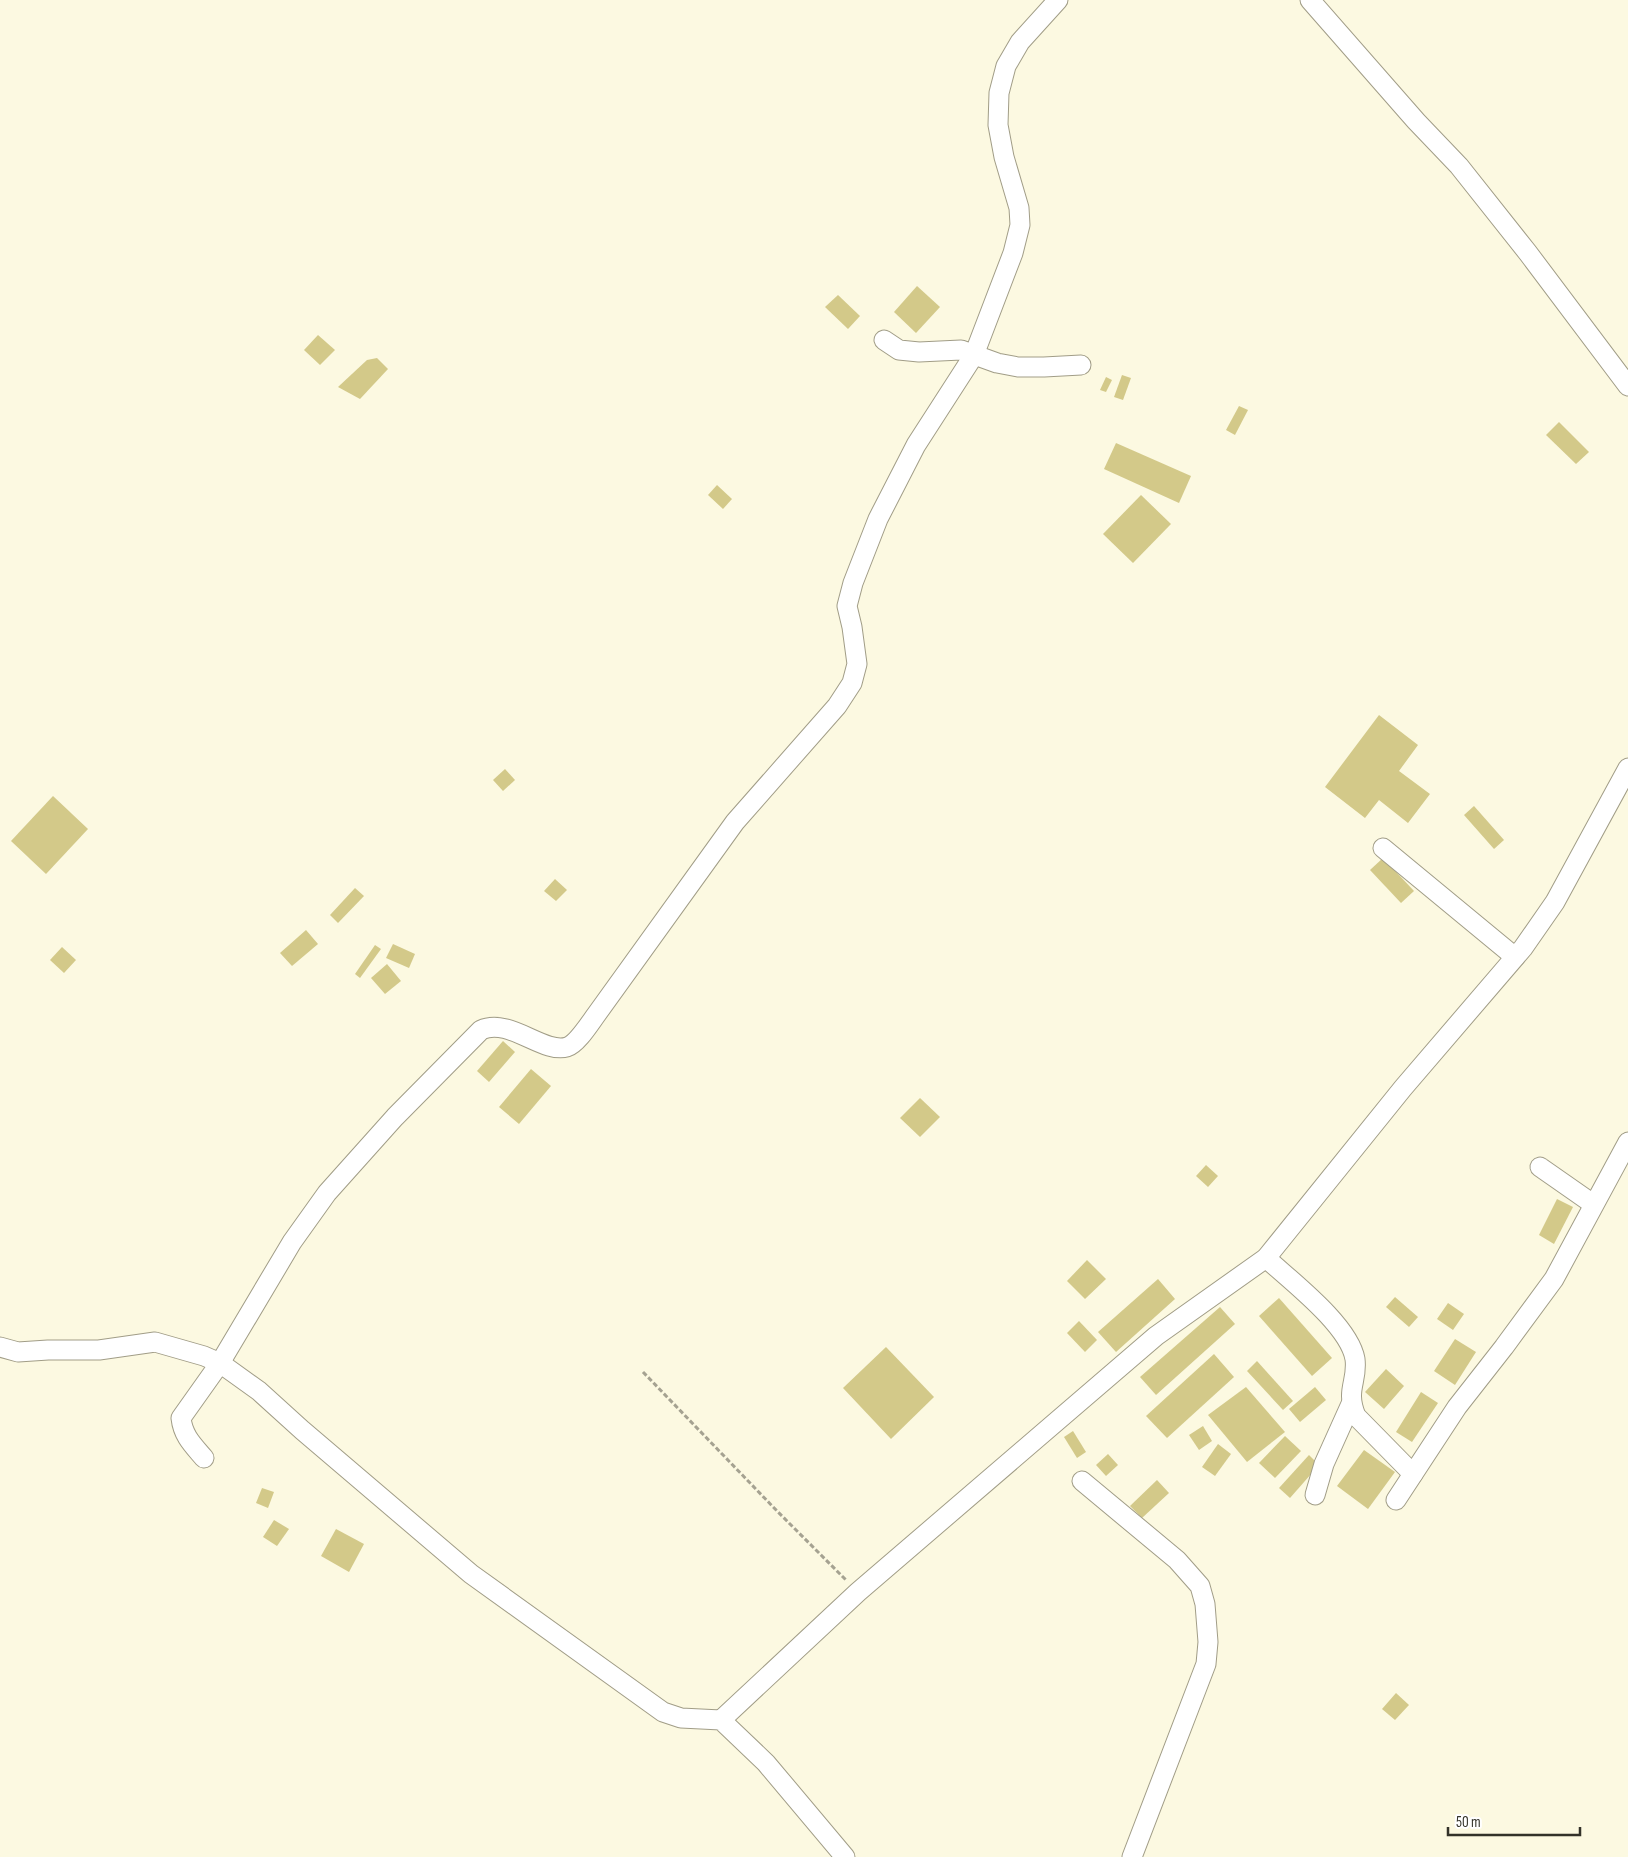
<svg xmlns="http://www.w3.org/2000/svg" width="1628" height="1857" font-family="'Sofia Sans Condensed',sans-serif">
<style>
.building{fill:#d3c989}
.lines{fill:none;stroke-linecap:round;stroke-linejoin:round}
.minor-casing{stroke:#a19d87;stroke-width:21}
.path{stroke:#a5a291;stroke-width:3;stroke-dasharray:5 2.5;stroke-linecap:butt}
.minor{stroke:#fff;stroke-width:19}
</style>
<rect width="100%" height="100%" fill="#fcf9e1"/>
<!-- building -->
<g class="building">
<polygon points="917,286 940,307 916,333 894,312"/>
<polygon points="838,295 860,316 848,329 825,307"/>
<polygon points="318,335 335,350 320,365 304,350"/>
<polygon points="377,358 388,369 360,399 338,387 367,360"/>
<polygon points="1122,375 1131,378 1123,400 1114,397"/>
<polygon points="1106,377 1112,380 1106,392 1100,390"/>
<polygon points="1239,406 1248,410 1235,435 1226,430"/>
<polygon points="1559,422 1589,452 1576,464 1546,435"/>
<polygon points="1116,443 1191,476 1179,503 1104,469"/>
<polygon points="717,485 732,499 723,509 708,495"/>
<polygon points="1141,495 1171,524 1133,563 1103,534"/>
<polygon points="1379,715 1418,745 1399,771 1430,794 1408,823 1379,800 1365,818 1325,787"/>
<polygon points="505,769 515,780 503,791 493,780"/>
<polygon points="53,796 88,829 46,874 11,841"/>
<polygon points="1474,806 1504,840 1494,849 1464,815"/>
<polygon points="1383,858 1414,891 1401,903 1370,870"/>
<polygon points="555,879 567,890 556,901 544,891"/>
<polygon points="355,888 364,896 338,923 330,915"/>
<polygon points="306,930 318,944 292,966 280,953"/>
<polygon points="393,944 415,954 409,968 386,958"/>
<polygon points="375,945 381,949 360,978 355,974"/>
<polygon points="62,947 76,960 64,973 50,960"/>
<polygon points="387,964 401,981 385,994 371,978"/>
<polygon points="503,1041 515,1052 489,1082 477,1071"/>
<polygon points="531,1069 551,1086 519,1124 499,1107"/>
<polygon points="920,1098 940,1117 920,1137 900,1118"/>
<polygon points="1206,1165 1218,1176 1208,1187 1196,1176"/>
<polygon points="1557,1199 1573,1207 1554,1244 1539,1235"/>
<polygon points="1087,1260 1106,1279 1085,1299 1067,1281"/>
<polygon points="1158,1279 1175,1299 1116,1352 1098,1332"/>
<polygon points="1395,1297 1418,1317 1409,1327 1386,1307"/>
<polygon points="1279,1298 1332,1358 1312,1376 1259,1316"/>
<polygon points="1448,1303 1464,1314 1453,1330 1437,1319"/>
<polygon points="1220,1307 1235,1324 1156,1395 1140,1377"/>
<polygon points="1079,1321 1097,1340 1085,1352 1067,1333"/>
<polygon points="1455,1339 1476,1352 1455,1385 1434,1371"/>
<polygon points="886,1347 934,1397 891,1439 843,1388"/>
<polygon points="1214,1354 1234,1377 1167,1438 1146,1416"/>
<polygon points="1257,1361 1293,1401 1283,1410 1247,1371"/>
<polygon points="1386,1369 1404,1386 1384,1409 1365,1392"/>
<polygon points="1246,1387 1285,1432 1247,1462 1208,1415"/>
<polygon points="1315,1387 1326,1400 1300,1422 1289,1409"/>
<polygon points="1421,1392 1438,1403 1412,1442 1396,1432"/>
<polygon points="1203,1426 1212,1441 1199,1450 1189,1435"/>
<polygon points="1073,1431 1086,1452 1077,1458 1064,1437"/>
<polygon points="1285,1436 1301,1451 1275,1478 1259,1463"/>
<polygon points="1218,1444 1231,1454 1215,1476 1202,1467"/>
<polygon points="1364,1450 1395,1472 1368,1509 1337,1486"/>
<polygon points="1108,1454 1118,1465 1106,1476 1096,1465"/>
<polygon points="1309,1455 1319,1465 1290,1498 1279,1488"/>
<polygon points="1157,1480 1169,1493 1142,1518 1130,1506"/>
<polygon points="262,1488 274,1492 268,1508 256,1503"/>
<polygon points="274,1520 289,1529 277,1546 263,1537"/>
<polygon points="336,1529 364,1544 349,1572 321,1556"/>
<polygon points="1396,1693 1409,1705 1395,1720 1382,1709"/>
</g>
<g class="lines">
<defs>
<g id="minor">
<polyline points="1310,0 1416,121 1459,166 1528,253 1628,386"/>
<polyline points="884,340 899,350 919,352 961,350 997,363 1018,367 1044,367 1081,365"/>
<polyline points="1383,848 1515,957"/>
<polyline points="1540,1167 1593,1204"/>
<path d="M1266 1258C1291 1281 1349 1325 1355 1359 1358 1382 1345 1389 1356 1416L1413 1474"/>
<path d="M0 1347 18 1352 48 1350H99L155 1342 204 1356 220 1363 292 1242 327 1193 395 1117 481 1030C509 1017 543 1054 567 1047 577 1044 590 1023 596 1015L735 822 837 706 852 683 857 664 852 627 847 606 853 583 878 519 916 445 974 355 1013 253 1020 225 1019 208 1004 157 998 125 999 93 1006 66 1020 42 1058 0"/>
<path d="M204 1458C193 1445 183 1436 181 1418L220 1363 259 1391 302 1430 471 1574 663 1712 681 1718 721 1720 766 1763 845 1857"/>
<polyline points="1082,1481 1177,1560 1200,1586 1205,1604 1208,1642 1206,1664 1132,1857"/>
<polyline points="1315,1495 1324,1464 1351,1404"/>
<polyline points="1396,1500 1457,1407 1504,1347 1554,1279 1628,1142"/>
<polyline points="721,1720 858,1592 1156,1336 1266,1258 1403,1088 1523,948 1555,902 1628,768"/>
</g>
</defs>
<!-- minor casing -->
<use href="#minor" class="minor-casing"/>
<!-- path -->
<polyline class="path" points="643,1372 778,1512 847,1581"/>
<!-- minor -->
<use href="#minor" class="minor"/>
</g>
<!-- scale -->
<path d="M1448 1827v8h132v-8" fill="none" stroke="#333229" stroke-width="2.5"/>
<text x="1456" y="1827" font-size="15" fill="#333229" stroke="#ffffff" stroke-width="4" paint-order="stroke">50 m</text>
</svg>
